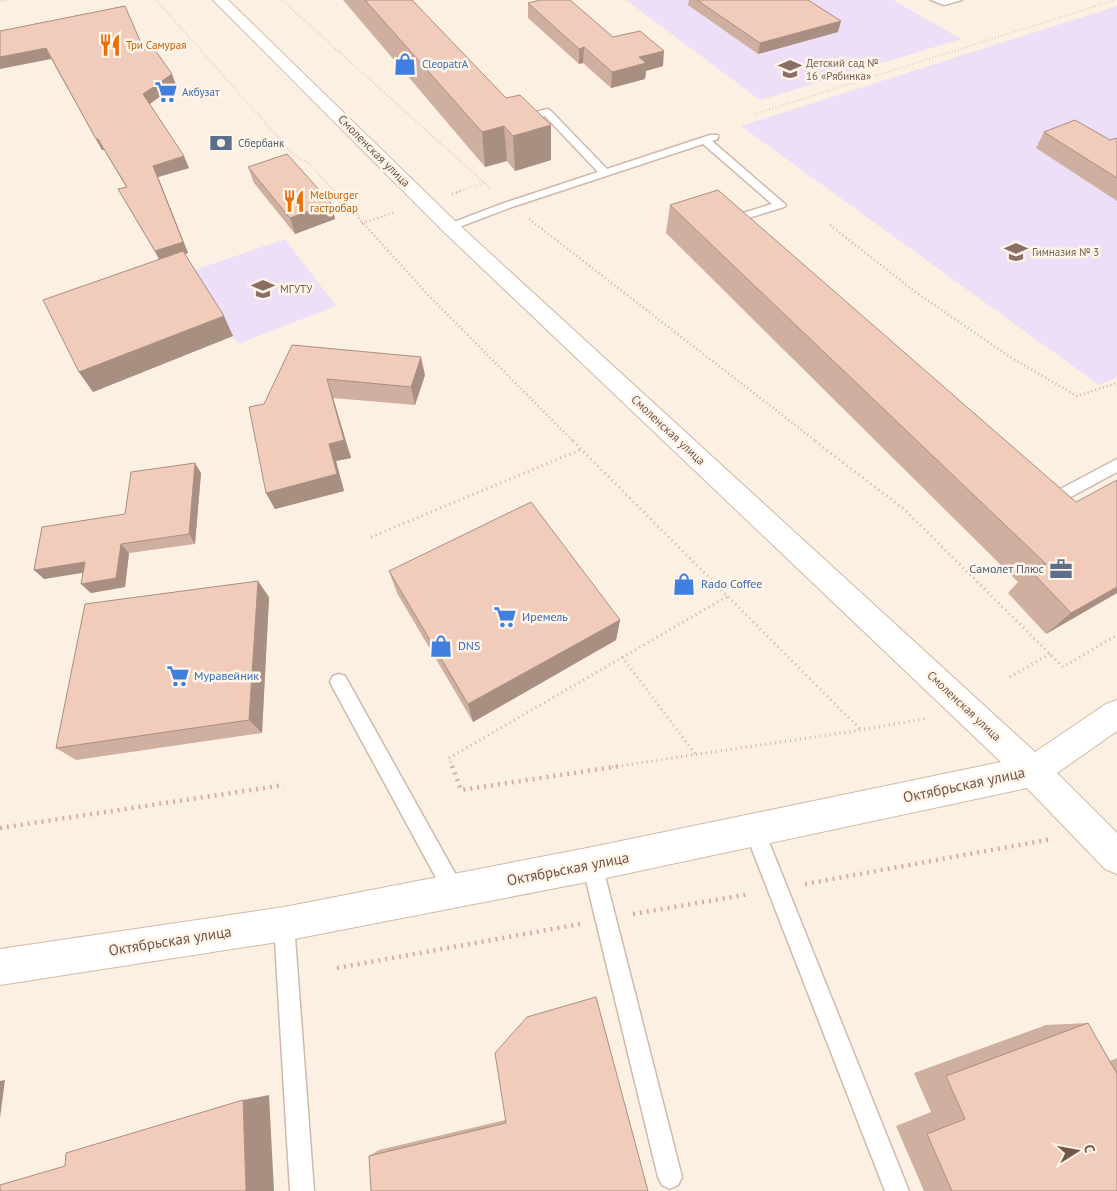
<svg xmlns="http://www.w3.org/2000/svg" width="1117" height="1191" font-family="'PT Sans',sans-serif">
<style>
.education{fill:#eddff8}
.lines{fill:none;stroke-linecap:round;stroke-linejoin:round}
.lane-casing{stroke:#cfb9ac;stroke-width:3}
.secondary-casing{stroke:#d2b9a9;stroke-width:2}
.path-far3{stroke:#d6af9e;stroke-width:2;stroke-dasharray:0.5 2.5;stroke-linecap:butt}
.path-far2{stroke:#d6af9e;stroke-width:2.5;stroke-dasharray:1 3;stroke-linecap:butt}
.path-far1{stroke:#d6af9e;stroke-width:3;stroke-dasharray:1 4;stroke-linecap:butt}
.path{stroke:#d6af9e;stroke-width:4.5;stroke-dasharray:2 5;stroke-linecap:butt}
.lane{fill:#fff;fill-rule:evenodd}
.secondary{fill:#fff;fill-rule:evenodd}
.wall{fill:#cfafa0}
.shaded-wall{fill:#a98f82}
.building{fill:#f1ccba;stroke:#a98f82}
.labels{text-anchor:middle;stroke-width:5;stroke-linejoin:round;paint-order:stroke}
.far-food-label{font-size:11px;fill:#c56008;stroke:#fff5e9;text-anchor:start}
.far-education-label{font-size:11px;fill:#785e54;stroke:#fff5e9;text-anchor:start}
.far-shop-label{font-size:11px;fill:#366cbe;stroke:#fff5e9;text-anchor:start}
.far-service-label{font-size:11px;fill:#4e5e75;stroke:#fff5e9;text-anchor:start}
.street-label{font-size:12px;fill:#745549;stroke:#fff5e9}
.service-label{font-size:12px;fill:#4e5e75;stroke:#fff5e9;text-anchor:end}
.shop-label{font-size:12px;fill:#366cbe;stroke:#fff5e9;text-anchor:start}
.near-street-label{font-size:15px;fill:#745549;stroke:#fff5e9}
</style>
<rect width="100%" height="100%" fill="#fcf0e3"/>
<!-- education -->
<g class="education">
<polygon points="626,0 893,0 961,39 760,100"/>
<polygon points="1117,6 1117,377 1099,385 741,126"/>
<polygon points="285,239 336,306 238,344 192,271"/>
</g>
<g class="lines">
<defs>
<g id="lane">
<polygon points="931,0 962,0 944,5"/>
<polygon points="547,109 550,110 607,169 710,135 718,135 718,139 712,141 786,205 784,207 742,220 746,225 744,227 736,227 728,219 730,217 772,204 703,144 512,207 454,229 446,229 444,227 446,225 504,203 598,172 545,116 519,123 514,120 515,118"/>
<polygon points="1117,459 1117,472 1054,506 1049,508 1041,504 1039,500 1041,496 1049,495"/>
<polygon points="339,674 345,676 461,884 464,891 461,898 454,901 447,898 333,688 330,682 333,676"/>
<polygon points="754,819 761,822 909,1191 885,1191 744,829 747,822"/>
<polygon points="592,854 599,857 602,864 682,1177 678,1185 670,1189 662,1185 658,1177 582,864 585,857"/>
<polygon points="284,914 291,917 294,924 314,1191 290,1191 274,924 277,917"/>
</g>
<polygon id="secondary" points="213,0 228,0 457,223 1035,752 1106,704 1117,700 1117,731 1057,773 1117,833 1117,874 1105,869 1027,788 592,881 284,941 0,985 0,949 284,907 592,847 1001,762 443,231"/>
</defs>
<!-- lane casing -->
<use href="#lane" class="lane-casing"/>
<!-- secondary casing -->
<use href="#secondary" class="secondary-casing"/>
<!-- path-far3 -->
<g class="path-far3">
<polyline points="156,0 294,155 310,164 335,192"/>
<polyline points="282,0 491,189"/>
<polyline points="0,1 9,0"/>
<polyline points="755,114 1115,0"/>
<polyline points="457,192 484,183"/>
</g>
<!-- path-far2 -->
<g class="path-far2">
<polyline points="334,191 429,296 574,442"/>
<polyline points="452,194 461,191"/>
<polyline points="529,219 817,442"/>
<polyline points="362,223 396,212"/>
<polyline points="830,225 914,291 1010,357 1077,396 1117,383"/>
</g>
<!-- path-far1 -->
<g class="path-far1">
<polyline points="573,441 861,730"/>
<polyline points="815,441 905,510 1063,667 1117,635"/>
<polyline points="371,537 582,449"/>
<polyline points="622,657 696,755"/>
<polyline points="1010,677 1050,654"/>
<polyline points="453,767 449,758 728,596"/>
<polyline points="612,767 861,730 928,718"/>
</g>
<!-- path -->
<g class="path">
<polyline points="452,766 461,790 620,766"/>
<polyline points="0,828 284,785"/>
<polyline points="805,884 1052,839"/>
<polyline points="633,914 750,894"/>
<polyline points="337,968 580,924"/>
</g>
<!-- lane -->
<use href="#lane" class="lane"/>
<!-- secondary -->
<use href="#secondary" class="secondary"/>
</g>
<!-- wall -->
<g class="wall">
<polygon points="343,0 412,0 551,160 515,171 507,161 485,167"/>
<polygon points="689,0 808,0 838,32 758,54 688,5"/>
<polygon points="528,3 613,37 663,66 646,71 645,79 611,88 583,63 579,64 528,18"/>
<polygon points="0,31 144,50 176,85 150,104 189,168 158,177 188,253 185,254 233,336 93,392 79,372 159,259 118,189 126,187 104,150 102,150 51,59"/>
<polygon points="1044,132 1110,140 1117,138 1117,201 1036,148"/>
<polygon points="248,167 331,203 335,219 295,234 254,183"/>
<polygon points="670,205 1117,593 1046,634 1008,593 1018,582 666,233"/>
<polygon points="292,345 425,375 415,405 333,398 351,458 336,461 344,491 275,509 266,493 264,404"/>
<polygon points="201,473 195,544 129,553 125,587 91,593 81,584 83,572 44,579 125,514"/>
<polygon points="389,571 620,620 616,640 473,722 397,593"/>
<polygon points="269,597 262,733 76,760 56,748"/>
<polygon points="1088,1023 1110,1061 1117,1058 1117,1191 924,1191 896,1126 931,1112 914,1073 1046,1025"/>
<polygon points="505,1120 648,1191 369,1156 379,1150"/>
</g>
<!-- shaded-wall -->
<g class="shaded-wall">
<polygon points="841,21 838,32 758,54 760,43"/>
<polygon points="584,47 583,63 579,64 579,49"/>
<polygon points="46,48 51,59 0,69 0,57"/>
<polygon points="664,51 663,66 646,71 645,79 611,88 612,72 639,57"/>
<polygon points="172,74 176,85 148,105 143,94"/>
<polygon points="551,125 551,160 515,171 513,136"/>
<polygon points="504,126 507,161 485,167 482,132"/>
<polygon points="96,139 98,139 104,150 102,150"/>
<polygon points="184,156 189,168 158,177 188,253 161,263 155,251 153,166"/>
<polygon points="331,203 335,219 295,234 290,218"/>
<polygon points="224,316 233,336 93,392 79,372"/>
<polygon points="421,357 425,375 415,405 411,387"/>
<polygon points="327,379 333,398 351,458 336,461 344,491 275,509 266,493 329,444"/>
<polygon points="195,463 201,473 195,544 189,534"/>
<polygon points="121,544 129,553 125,587 91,593 81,584"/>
<polygon points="85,562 94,571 44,579 34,570"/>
<polygon points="258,581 269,597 262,733 249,720"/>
<polygon points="1117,587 1117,593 1046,634 1071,613"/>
<polygon points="620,620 616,640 473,722 468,704"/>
<polygon points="5,1080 0,1118 0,1081"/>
<polygon points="269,1095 274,1191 246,1191 243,1100"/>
</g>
<!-- building -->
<g class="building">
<polygon points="365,0 412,0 506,98 520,95 551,125 513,136 504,126 482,132"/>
<polygon points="541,0 570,0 613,37 640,31 664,51 639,57 646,63 612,72 584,47 579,49 528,3"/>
<polygon points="697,0 808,0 841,21 760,43"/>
<polygon points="125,6 144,50 153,47 172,74 143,94 184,156 153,166 183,242 155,251 118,189 127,187 98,139 96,139 46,48 0,57 0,31"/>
<polygon points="1075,120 1110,140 1117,138 1117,178 1044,132"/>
<polygon points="287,154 331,203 290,218 248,167"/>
<polygon points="718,190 1076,502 1117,480 1117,587 1071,613 1030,570 1046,564 670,205"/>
<polygon points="183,251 224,316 79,372 43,300"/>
<polygon points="292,345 421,357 411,387 327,379 344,440 329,444 337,474 266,493 249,407 264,404"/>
<polygon points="195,463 189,534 121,544 116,578 81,584 85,562 34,570 42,527 125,514 131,472"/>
<polygon points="531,502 620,620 468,704 389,571"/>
<polygon points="258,581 249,720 56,748 85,604"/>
<polygon points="596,997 648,1191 371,1191 369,1156 506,1123 495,1053 527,1017"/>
<polygon points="1088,1023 1117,1074 1117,1191 952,1191 927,1134 965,1119 946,1076"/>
<polygon points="243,1100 246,1191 0,1191 0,1185 65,1166 66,1153"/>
</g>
<!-- icons -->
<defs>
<symbol id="restaurant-bare" viewBox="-9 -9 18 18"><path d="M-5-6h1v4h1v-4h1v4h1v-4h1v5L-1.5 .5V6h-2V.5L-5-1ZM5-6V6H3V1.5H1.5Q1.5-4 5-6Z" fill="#e8710a" stroke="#fff5e9" stroke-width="2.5" paint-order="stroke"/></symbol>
<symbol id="shop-bare" viewBox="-9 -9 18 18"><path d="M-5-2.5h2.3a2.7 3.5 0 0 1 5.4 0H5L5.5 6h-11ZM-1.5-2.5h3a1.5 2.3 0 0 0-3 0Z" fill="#3f7fe0" stroke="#fff5e9" stroke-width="2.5" paint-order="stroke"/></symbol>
<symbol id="school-bare" viewBox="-9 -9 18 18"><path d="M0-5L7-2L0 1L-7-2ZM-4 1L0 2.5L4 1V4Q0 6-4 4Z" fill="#8d6e63" stroke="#fff5e9" stroke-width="2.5" paint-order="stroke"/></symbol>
<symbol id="supermarket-bare" viewBox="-9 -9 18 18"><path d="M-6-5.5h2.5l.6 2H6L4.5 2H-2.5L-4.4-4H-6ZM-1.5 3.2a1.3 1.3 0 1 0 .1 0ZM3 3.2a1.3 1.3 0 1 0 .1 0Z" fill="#3f7fe0" stroke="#fff5e9" stroke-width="2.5" paint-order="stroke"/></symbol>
<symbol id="bank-bare" viewBox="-9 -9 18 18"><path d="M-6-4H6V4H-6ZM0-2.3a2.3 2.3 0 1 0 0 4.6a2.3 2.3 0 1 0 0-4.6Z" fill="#5c6f8a" stroke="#fff5e9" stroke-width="2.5" paint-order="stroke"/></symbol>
<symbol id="university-bare" viewBox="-9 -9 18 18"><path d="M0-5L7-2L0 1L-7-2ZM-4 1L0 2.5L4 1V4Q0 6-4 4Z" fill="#8d6e63" stroke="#fff5e9" stroke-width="2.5" paint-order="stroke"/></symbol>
<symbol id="office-bare" viewBox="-9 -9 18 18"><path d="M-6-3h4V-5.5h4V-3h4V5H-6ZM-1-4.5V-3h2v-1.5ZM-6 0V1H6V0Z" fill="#5c6f8a" stroke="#fff5e9" stroke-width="2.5" paint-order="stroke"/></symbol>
</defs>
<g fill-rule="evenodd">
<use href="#restaurant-bare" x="94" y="29" width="32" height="32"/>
<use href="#shop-bare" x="389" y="48" width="32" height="32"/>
<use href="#school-bare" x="774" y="53" width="32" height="32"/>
<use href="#supermarket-bare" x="150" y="76" width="32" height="32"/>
<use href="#bank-bare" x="205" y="127" width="32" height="32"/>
<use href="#restaurant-bare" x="278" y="185" width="32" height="32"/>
<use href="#school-bare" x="1000" y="236" width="32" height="32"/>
<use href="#university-bare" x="247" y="273" width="32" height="32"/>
<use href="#office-bare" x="1045" y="553" width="32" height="32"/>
<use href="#shop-bare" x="668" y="568" width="32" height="32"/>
<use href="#supermarket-bare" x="489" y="601" width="32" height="32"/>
<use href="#shop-bare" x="425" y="630" width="32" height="32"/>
<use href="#supermarket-bare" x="162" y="660" width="32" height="32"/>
</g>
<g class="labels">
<!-- far-food labels -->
<g class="far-food-label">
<text x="126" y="49">Три Самурая</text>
<text x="310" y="199">Melburger<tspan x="310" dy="13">гастробар</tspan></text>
</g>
<!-- far-education labels -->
<g class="far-education-label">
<text x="806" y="67">Детский сад №<tspan x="806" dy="13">16 «Рябинка»</tspan></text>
<text x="1032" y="256">Гимназия № 3</text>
<text x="280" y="293">МГУТУ</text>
</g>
<!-- far-shop labels -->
<g class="far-shop-label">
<text x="422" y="68">CleopatrA</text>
<text x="182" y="96">Акбузат</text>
</g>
<!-- far-service labels -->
<g class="far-service-label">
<text x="238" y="147">Сбербанк</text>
</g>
<!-- street labels -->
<g class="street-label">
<text transform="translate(374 151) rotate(45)" y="4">Смоленская улица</text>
<text transform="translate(668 430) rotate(43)" y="4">Смоленская улица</text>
<text transform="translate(964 706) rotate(43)" y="4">Смоленская улица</text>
</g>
<!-- service labels -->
<g class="service-label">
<text x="1044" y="573">Самолет Плюс</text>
</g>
<!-- shop labels -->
<g class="shop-label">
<text x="701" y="588">Rado Coffee</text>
<text x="522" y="621">Иремель</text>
<text x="458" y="650">DNS</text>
<text x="194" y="680">Муравейник</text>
</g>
<!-- near-street labels -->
<g class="near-street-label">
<text transform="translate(964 785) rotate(-12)" y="5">Октябрьская улица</text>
<text transform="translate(568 869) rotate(-11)" y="5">Октябрьская улица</text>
<text transform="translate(170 941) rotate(-9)" y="5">Октябрьская улица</text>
</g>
</g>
<!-- north arrow -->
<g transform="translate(1077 1151) rotate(79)" stroke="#fff5e9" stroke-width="4" paint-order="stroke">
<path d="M0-4L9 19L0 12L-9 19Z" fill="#745549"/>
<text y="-8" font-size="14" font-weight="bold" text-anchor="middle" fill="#745549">С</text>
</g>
</svg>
